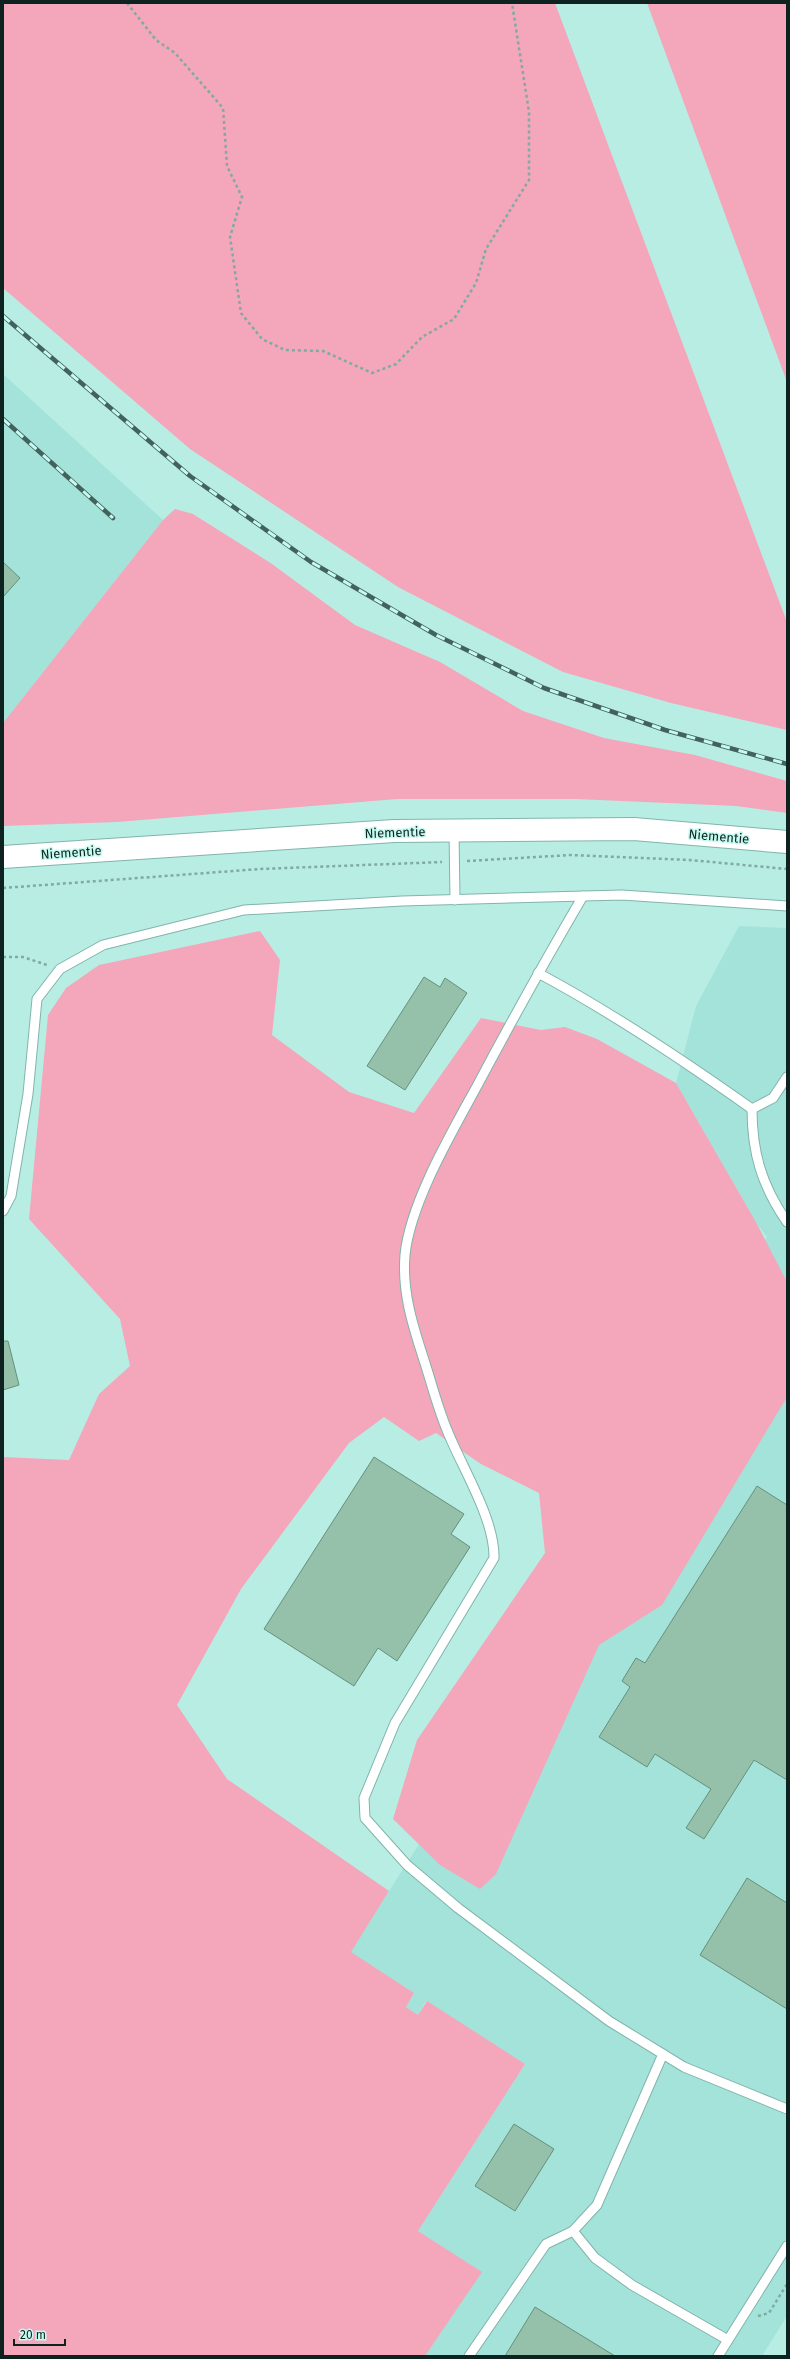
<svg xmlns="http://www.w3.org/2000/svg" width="790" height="2359" font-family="'Fira Sans',sans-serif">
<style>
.built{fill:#a4e3d9}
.green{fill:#f4a6ba}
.building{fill:#95c1ab;stroke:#66907c}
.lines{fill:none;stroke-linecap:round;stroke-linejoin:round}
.service-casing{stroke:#81b4ac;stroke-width:11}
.secondary-casing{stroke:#81b4ac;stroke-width:24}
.path{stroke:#80aaa3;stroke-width:2.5;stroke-dasharray:3 3;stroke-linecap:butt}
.service{stroke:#fff;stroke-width:9}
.secondary{stroke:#fff;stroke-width:22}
.rail-casing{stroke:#43625d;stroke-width:4.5}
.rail{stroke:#c5faf1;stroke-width:3;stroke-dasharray:9;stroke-linecap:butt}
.labels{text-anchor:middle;stroke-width:3;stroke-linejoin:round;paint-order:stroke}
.street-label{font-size:13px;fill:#0e2320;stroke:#c5faf1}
</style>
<rect width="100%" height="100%" fill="#b8ede4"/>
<!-- built -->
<g class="built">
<polygon points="3,374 163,520 3,723"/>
<polygon points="739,926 787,928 787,2316 762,2356 425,2356 481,2272 418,2231 525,2064 426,2001 418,2015 406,2007 414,1993 350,1952 464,1774 767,1237 757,1224 676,1083 696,1006"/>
</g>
<!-- green -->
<g class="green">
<polygon points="3,3 555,3 787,622 787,730 671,703 563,672 398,587 190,449 3,288"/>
<polygon points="647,3 787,3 787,382"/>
<polygon points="175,509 193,514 272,564 355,625 440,662 523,711 604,738 695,755 787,781 787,813 736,806 576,799 397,799 117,822 3,826 3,723 163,520"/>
<polygon points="260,931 280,960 272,1035 349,1092 414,1113 481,1018 541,1030 565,1027 597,1039 676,1083 757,1224 787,1282 787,1397 662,1605 599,1645 496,1874 480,1889 440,1865 393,1819 417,1740 545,1553 539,1493 481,1464 436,1433 419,1441 384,1417 349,1443 241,1589 177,1705 227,1779 389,1891 351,1952 414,1993 406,2007 418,2015 427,2001 525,2064 418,2231 482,2272 425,2356 3,2356 3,1457 69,1460 99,1394 130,1366 120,1319 29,1219 48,1015 66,988 99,965"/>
</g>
<!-- building -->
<g class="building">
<polygon points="3,562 20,578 3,597"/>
<polygon points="424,977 440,987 445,978 467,993 405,1090 367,1066"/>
<polygon points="3,1341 8,1341 19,1385 3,1390"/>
<polygon points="374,1457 464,1514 451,1534 470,1547 397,1661 378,1648 354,1686 264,1629"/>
<polygon points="757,1486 787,1505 787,1780 754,1760 704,1839 686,1828 711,1789 655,1754 647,1767 599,1737 630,1687 622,1681 636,1658 645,1663"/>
<polygon points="747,1878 787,1903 787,2009 700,1955"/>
<polygon points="514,2124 554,2149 515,2211 475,2186"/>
<polygon points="535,2307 615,2356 505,2356"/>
</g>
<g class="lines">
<defs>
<g id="service">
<polyline points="454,830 455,900"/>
<path d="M583 896C546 959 511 1022 477 1086 452 1132 410 1203 405 1255 402 1291 412 1323 423 1357 431 1381 437 1406 447 1430 461 1466 495 1519 494 1558L395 1723 364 1798 365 1818 407 1865 458 1908 609 2021 684 2067 787 2109"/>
<path d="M538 973C613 1013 683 1060 752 1109"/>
<path d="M752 1109C752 1153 762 1186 787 1222"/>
<polyline points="752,1109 773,1098 787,1077"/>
<polyline points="3,1211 11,1196 28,1094 37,999 60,969 103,945 244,910 402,901 622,895 787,906"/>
<polyline points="573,2231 595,2258 632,2285 728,2340"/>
<polyline points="469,2356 546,2244 573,2231 597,2205 663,2054"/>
<polyline points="718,2356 787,2246"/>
</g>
<polyline id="secondary" points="3,857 394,831 634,829 787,842"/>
</defs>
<!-- service casing -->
<use href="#service" class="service-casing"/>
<!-- secondary casing -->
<use href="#secondary" class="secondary-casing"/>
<!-- path -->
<g class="path">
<polyline points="127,3 156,40 175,53 223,108 227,166 242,197 230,237 241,313 262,339 285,350 323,351 372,373 396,364 422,337 454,319 476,283 486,249 529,180 529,112 512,3"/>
<polyline points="467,861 571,855 690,860 787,869"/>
<polyline points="3,888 260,869 442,862"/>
<polyline points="3,957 23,957 47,965"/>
<polyline points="758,2316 769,2313 787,2284"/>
</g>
<!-- service -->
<use href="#service" class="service"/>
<!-- secondary -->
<use href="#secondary" class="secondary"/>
<defs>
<g id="rail">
<polyline points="3,316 190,476 311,562 436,635 544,688 665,730 787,764"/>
<polyline points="3,419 113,518"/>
</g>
</defs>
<!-- rail casing -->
<use href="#rail" class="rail-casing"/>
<!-- rail -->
<use href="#rail" class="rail"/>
</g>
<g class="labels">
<!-- street labels -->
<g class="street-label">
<text transform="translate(395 832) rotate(-2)" y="5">Niementie</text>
<text transform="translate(719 836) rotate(5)" y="5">Niementie</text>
<text transform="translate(71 852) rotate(-4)" y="5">Niementie</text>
</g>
</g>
<!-- border -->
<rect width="790" height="2359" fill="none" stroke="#0e2320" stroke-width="8"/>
<!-- scale -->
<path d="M14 2339v6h51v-6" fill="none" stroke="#0e2320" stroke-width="2"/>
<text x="20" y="2339" font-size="12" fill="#0e2320" stroke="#c5faf1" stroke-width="3" paint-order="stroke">20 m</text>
</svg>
